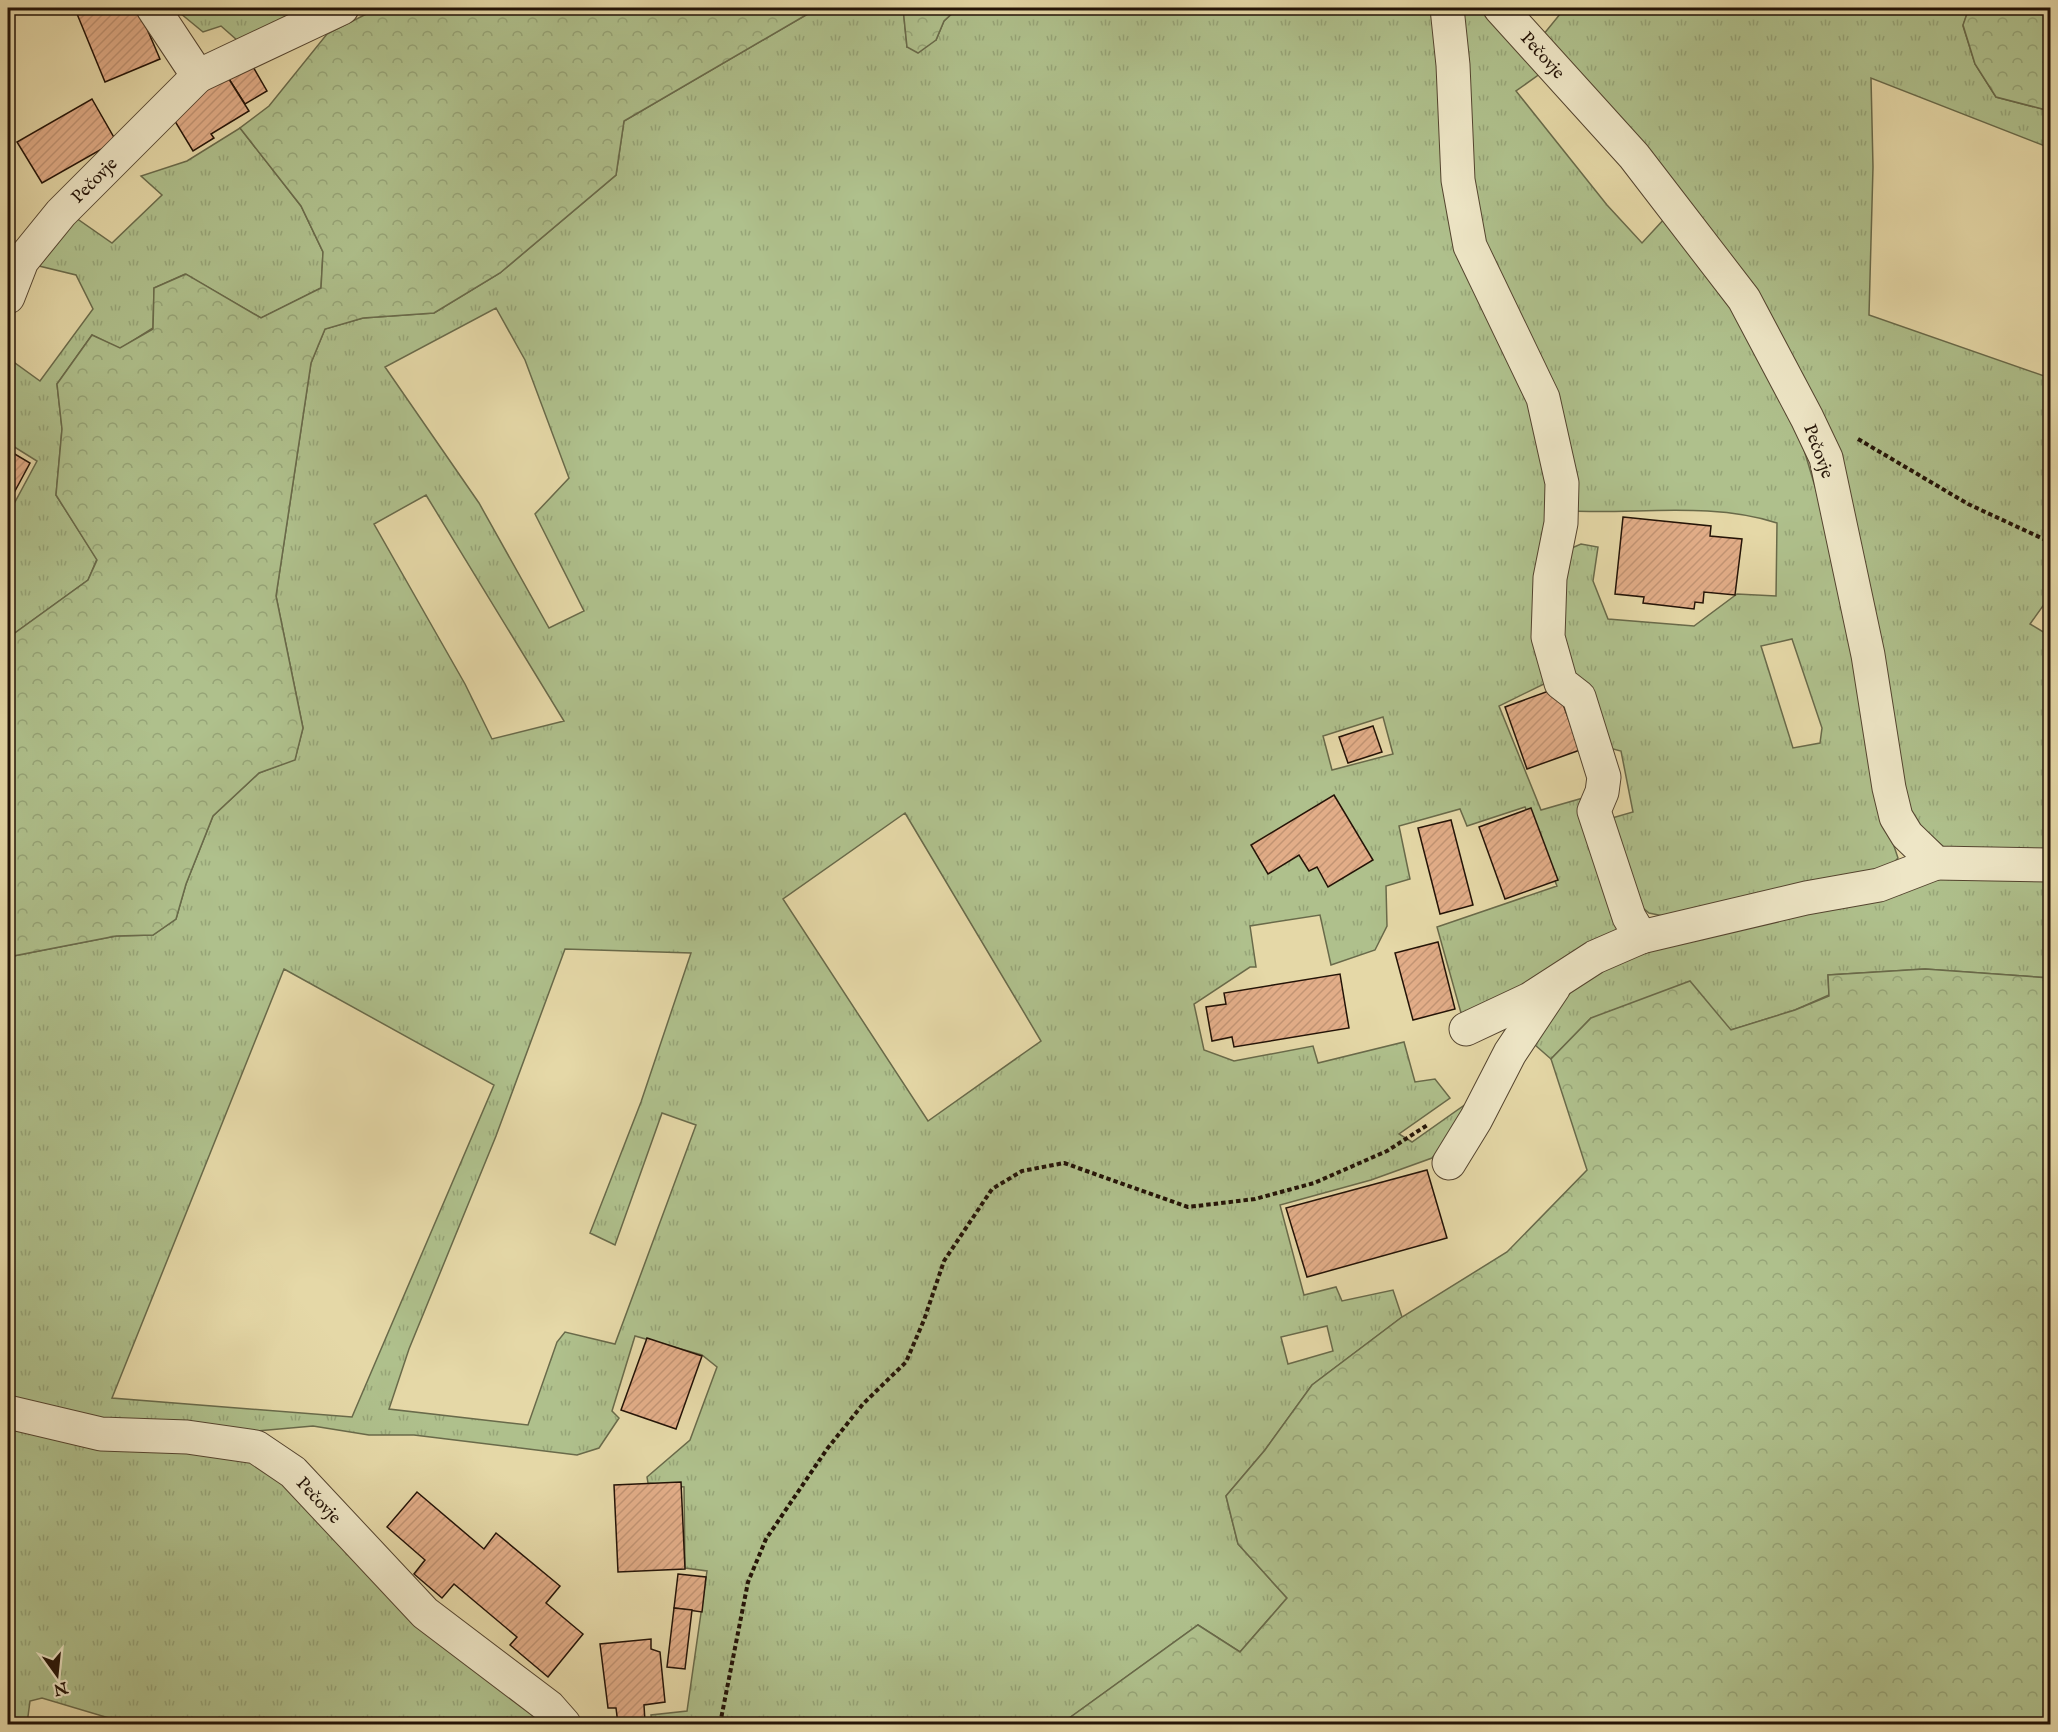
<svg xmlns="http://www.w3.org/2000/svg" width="2058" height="1732" font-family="'IM FELL English',serif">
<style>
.grass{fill:url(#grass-tufts);stroke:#696a4a;stroke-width:1.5;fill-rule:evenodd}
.forest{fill:url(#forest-crowns);stroke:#696a4a;stroke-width:1.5}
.building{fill:url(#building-hatch);stroke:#231307;stroke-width:1.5}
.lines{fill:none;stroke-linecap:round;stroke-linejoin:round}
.minor-casing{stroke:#54442f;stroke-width:35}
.path{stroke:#231307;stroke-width:4;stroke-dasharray:4.5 3;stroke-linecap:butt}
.minor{stroke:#eee6c6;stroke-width:33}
.labels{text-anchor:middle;stroke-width:4.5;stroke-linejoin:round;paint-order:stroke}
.street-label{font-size:18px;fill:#231307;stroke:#eee6c6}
</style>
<defs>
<pattern id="grass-tufts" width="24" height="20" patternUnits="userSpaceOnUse" patternTransform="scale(1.5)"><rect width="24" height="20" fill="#afc08c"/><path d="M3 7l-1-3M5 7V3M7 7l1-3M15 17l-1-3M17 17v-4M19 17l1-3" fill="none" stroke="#96a477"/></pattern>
<pattern id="forest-crowns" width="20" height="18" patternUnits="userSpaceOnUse" patternTransform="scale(1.5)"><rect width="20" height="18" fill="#afc08c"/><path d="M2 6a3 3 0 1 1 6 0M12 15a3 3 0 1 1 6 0" fill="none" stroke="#96a477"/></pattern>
<pattern id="building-hatch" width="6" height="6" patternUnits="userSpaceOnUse" patternTransform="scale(1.5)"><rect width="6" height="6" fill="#e2ad88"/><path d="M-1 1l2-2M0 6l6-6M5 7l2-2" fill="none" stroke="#c29474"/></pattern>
</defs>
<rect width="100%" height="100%" fill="#e5d8a7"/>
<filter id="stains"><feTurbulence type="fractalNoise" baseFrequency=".00333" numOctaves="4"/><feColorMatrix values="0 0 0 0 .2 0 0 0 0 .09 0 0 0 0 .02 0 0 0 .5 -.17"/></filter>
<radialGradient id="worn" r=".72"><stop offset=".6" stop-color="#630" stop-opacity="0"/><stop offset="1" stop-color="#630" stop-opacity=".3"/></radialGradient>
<!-- grass -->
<g class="grass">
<polygon points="174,8 326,8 245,47 221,26 203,32"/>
<path d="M818 8H903L907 47 936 40 944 21 958 8H1435L1443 59 1511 348 1551 477 1546 683 1499 706 1541 810 1583 798 1624 929 1476 1011 1461 1013 1437 927 1557 886 1525 807 1467 826 1460 809 1399 826 1410 879 1386 886 1387 926 1375 950 1331 965 1320 915 1250 926 1256 967H1250L1194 1004 1204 1050 1234 1061 1313 1046 1318 1063 1404 1042 1415 1082 1435 1079 1450 1098 1399 1134 1412 1142 1466 1104 1452 1134 1432 1158 1371 1180 1280 1205 1304 1295 1336 1287 1342 1301 1393 1290 1402 1317 1312 1385 1265 1450 1226 1496 1238 1544 1287 1598 1240 1652 1198 1625 1061 1724H652L651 1715 687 1711 707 1571 685 1568 684 1487 648 1483 647 1477 690 1440 717 1367 702 1355 635 1336 612 1411 619 1418 599 1448 577 1455 414 1435H369L313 1426 234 1433 144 1426 8 1403V957L116 936 153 935 176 919 186 884 213 816 259 773 295 759 303 728 276 596 311 363 325 329 363 318 434 313 500 273 616 175 624 121ZM496 308 525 360 569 478 535 514 584 611 549 628 479 503 385 367ZM426 495 564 721 492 739 465 684 374 524ZM1383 717 1393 754 1332 770 1323 736ZM905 813 1041 1041 928 1121 783 899ZM565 949 691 953 641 1102 590 1233 615 1245 662 1113 696 1125 615 1344 565 1332 557 1342 528 1425 389 1409 409 1349 496 1136ZM284 969 494 1085 352 1417 112 1398ZM1327 1326 1333 1351 1288 1364 1281 1337Z"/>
<path d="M1453 8H1485L1544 71 1516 91 1607 205 1642 243 1667 216 1736 312 1802 443 1825 520 1892 840 1898 858 1882 876 1668 917 1649 913 1630 897 1605 820 1633 812 1621 751 1598 745 1555 638 1567 550 1581 544 1598 547 1593 581 1608 619 1694 626 1737 594 1776 596 1777 523C1712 502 1639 514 1572 511L1480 247ZM1792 639 1822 728 1820 743 1793 748 1761 646Z"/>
<polygon points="1565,8 1969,8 1963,26 1975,64 1996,97 2050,111 2050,148 1871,78 1873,167 1869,315 2050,378 2050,596 2030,624 2050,636 2050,853 1951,853 1905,814 1829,432 1543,35"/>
<polygon points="240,128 301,206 323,252 321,288 261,318 185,274 154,288 153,328 120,349 92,335 57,384 62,429 56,495 97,559 88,580 8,638 8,515 37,461 8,443 8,358 40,381 93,309 76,275 39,266 76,218 112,243 162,195 141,176 187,161"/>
<polygon points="2050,873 2050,978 1925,969 1828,975 1829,995 1795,1010 1731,1030 1591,1018 1551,1059 1527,1038 1562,993 1636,948 1937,878"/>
<polygon points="8,1423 248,1458 279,1479 548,1724 129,1724 42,1698 30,1701 27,1724 8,1724 8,1690 13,1642"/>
</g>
<!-- forest -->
<g class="forest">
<polygon points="378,8 818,8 624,121 616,175 500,273 434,313 363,318 325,329 311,363 276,596 303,728 295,760 259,773 213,816 186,884 176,919 153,935 116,936 8,957 8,638 88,580 97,560 56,495 62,429 57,384 92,335 120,348 153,329 154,288 186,274 261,318 321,288 323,252 301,206 240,128 269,106 327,34"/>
<polygon points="903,8 958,8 944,21 936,40 918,53 907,47"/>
<polygon points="1969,8 2050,8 2050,111 1996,97 1975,64 1963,25"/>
<polygon points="1925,969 2050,978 2050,1724 1061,1724 1198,1625 1240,1652 1287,1598 1238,1544 1226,1496 1265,1450 1312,1385 1402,1317 1507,1252 1587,1170 1551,1059 1591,1018 1690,981 1731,1030 1795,1010 1829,996 1828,975"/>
</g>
<!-- building -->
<g class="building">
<polygon points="78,8 138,8 160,59 105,82 75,9"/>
<polygon points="252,65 267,91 245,104 229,79"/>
<polygon points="227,76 249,111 211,134 214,138 193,151 173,118 178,106"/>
<polygon points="92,99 116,141 42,183 17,142"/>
<polygon points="8,450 30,463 8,504"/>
<polygon points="1623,517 1711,526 1710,536 1742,539 1735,595 1704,592 1703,603 1695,602 1694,609 1643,603 1644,597 1615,594"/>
<polygon points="1557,688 1580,750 1527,769 1505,707"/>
<polygon points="1373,726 1382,752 1348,763 1339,737"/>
<polygon points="1334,795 1373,860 1328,887 1317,867 1309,871 1299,855 1268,874 1251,845"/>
<polygon points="1531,808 1558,880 1505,899 1479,827"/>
<polygon points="1451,820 1473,905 1440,914 1418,828"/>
<polygon points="1438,942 1455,1009 1413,1020 1395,953"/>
<polygon points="1340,974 1349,1028 1234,1047 1232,1037 1212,1041 1206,1007 1226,1004 1224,993"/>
<polygon points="1427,1170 1447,1238 1307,1277 1286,1208"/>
<polygon points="647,1338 702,1356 676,1429 621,1410"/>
<polygon points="681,1482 685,1569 618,1572 614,1485"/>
<polygon points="417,1492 484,1549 496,1533 560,1586 546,1603 583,1634 548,1677 510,1645 517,1637 454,1584 442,1598 414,1574 425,1560 387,1527"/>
<polygon points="678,1574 706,1577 702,1612 674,1608"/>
<polygon points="674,1608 692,1610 685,1669 667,1667"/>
<polygon points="651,1639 651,1649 660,1652 665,1702 644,1705 645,1722 618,1724 616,1708 608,1708 600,1644"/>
</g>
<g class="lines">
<defs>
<g id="minor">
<polyline points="1447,8 1453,65 1458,180 1470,246 1543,398 1562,483 1561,523 1550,578 1548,637 1561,683 1579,697 1604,777 1602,792 1594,811 1629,917 1641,937"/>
<polyline points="1500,8 1634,156 1744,299 1807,418 1826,458 1868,655 1889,788 1896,817 1907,835 1936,863 2050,865"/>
<polyline points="198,76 342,8"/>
<polyline points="8,297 22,261 61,213 198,76 153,8"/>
<polyline points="1466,1029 1530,999 1595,957 1641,937 1806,898 1879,885 1936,863"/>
<polyline points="1449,1163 1476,1119 1510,1053 1554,987"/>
<polyline points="8,1412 101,1434 187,1437 256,1447 293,1472 425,1613 549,1707 564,1724"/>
</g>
</defs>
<!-- minor casing -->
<use href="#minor" class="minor-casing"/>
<!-- path -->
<g class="path">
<polyline points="1858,439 1968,504 2050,542"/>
<polyline points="720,1724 748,1582 766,1539 827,1449 863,1404 906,1362 924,1320 944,1261 992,1189 1022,1171 1064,1163 1188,1207 1255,1199 1314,1183 1387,1151 1429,1124"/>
</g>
<!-- minor -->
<use href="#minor" class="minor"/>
</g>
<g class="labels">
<!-- street labels -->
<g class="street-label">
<text transform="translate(1543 55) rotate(48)" y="6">Pečovje</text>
<text transform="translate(94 180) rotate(-45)" y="6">Pečovje</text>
<text transform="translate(1819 451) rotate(70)" y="6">Pečovje</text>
<text transform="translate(319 1500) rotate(47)" y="6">Pečovje</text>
</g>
</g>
<!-- margin -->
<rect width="2058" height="1732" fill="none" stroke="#e5d8a7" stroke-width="30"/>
<rect x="9" y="9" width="2040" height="1714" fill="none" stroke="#231307" stroke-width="3"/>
<rect x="15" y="15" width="2028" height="1702" fill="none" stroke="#231307" stroke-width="1.5"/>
<!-- north arrow -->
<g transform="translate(57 1675) rotate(165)" stroke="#eee6c6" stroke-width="4.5" paint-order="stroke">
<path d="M0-4.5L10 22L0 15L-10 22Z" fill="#231307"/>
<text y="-9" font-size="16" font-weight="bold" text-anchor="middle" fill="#231307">N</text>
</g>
<rect width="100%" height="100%" filter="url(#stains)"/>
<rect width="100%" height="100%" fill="url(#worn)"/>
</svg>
